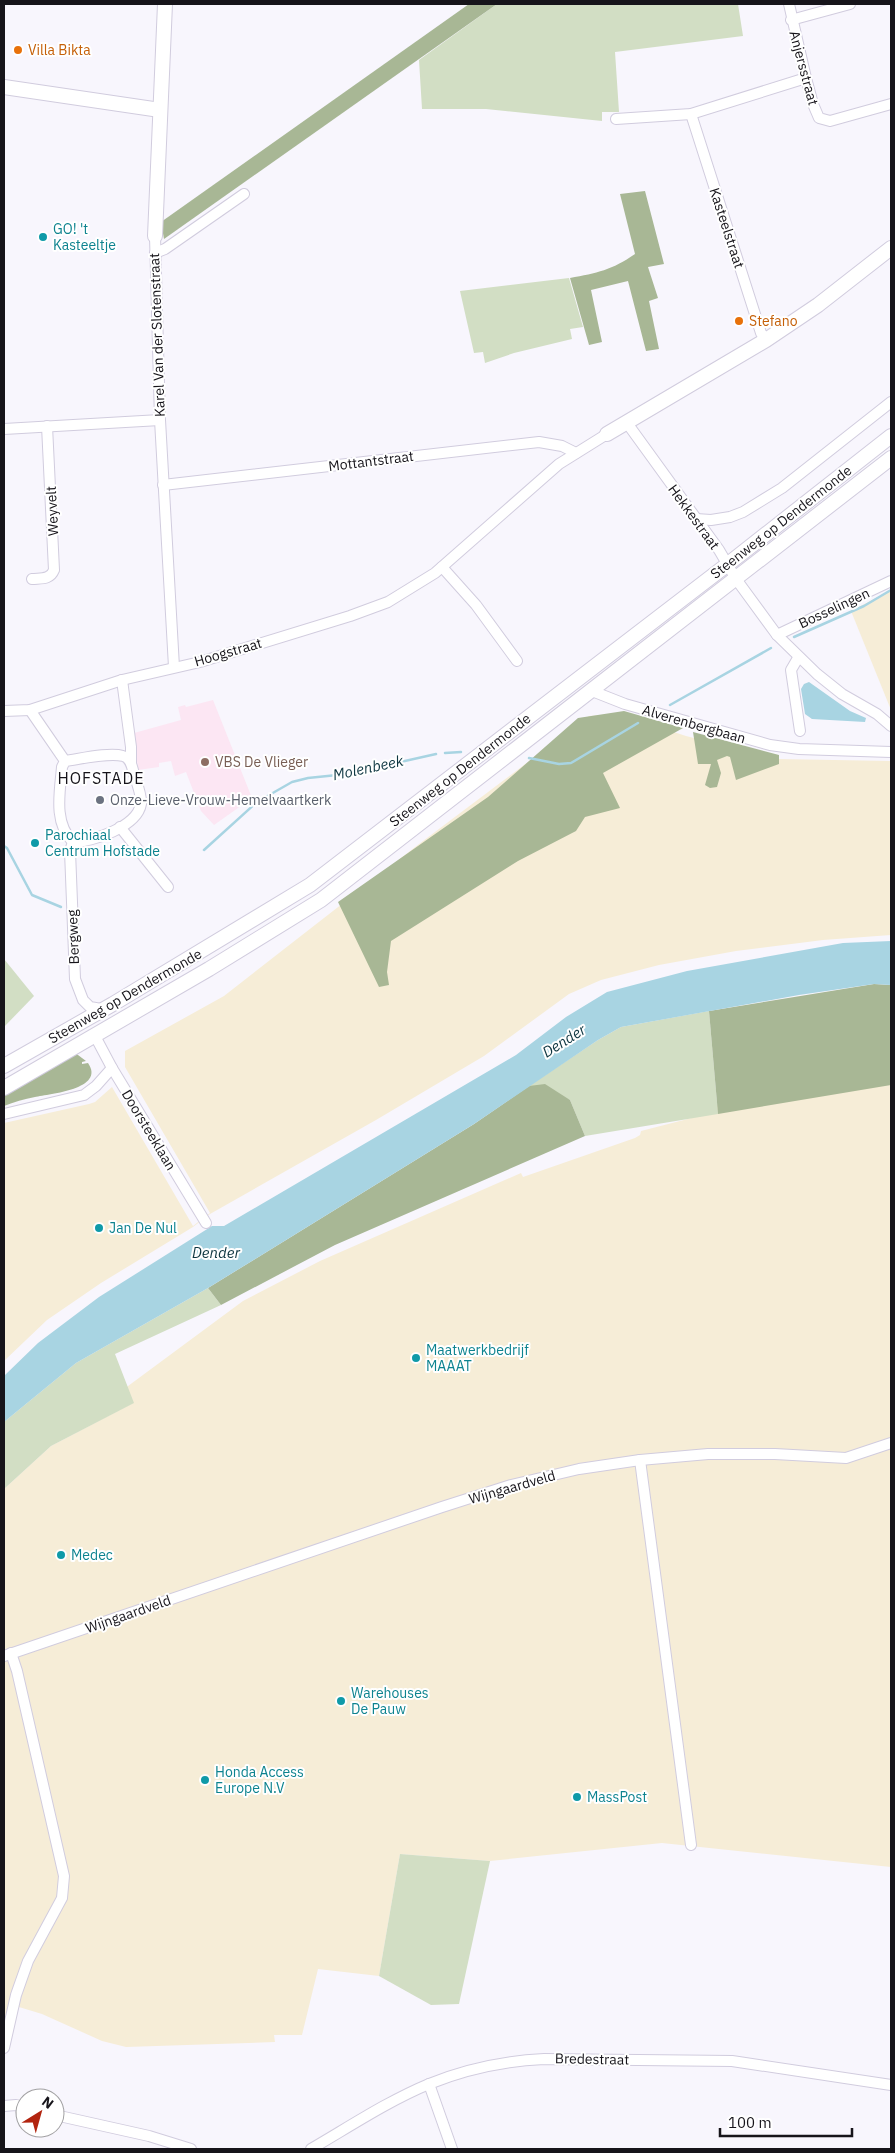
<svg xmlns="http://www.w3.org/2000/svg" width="895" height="2153" font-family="'IBM Plex Sans',sans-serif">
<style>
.industrial{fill:#f6edd7}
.education{fill:#fce6f3}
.green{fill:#d2dec4}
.forest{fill:#a8b795}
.water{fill:#a8d4e2}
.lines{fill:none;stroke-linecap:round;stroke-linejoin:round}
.stream{stroke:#a8d4e2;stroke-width:2.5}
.street-casing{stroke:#d1ccde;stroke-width:12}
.secondary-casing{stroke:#d1ccde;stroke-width:16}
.street{stroke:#fff;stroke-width:10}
.secondary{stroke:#fff;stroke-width:14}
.food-dot{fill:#e8710a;stroke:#fff;stroke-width:2}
.culture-dot{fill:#0f9aa8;stroke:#fff;stroke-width:2}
.education-dot{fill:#8d6e63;stroke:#fff;stroke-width:2}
.worship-dot{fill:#6b7280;stroke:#fff;stroke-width:2}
.labels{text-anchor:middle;stroke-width:4;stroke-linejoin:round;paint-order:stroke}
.food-label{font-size:14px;fill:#c56008;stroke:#fff;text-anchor:start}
.street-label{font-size:14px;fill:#16141a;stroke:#fff}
.culture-label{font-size:14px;fill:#0d838f;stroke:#fff;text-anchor:start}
.education-label{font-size:14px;fill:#785e54;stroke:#fff;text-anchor:start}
.worship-label{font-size:14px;fill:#5b616d;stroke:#fff;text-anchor:start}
.water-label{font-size:15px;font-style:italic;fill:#0e3641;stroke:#fff}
.quarter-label{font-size:16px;letter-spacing:1px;fill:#16141a;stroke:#fff}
</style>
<rect width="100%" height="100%" fill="#f8f6fd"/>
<!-- industrial -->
<g class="industrial">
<polygon points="891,590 891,710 851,611"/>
<polygon points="619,714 686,736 777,759 891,761 891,935 823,940 736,951 659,965 601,980 569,994 484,1056 376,1120 210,1214 193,1227 101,1283 47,1320 4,1361 4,1123 89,1104 95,1102 112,1087 193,1226 210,1213 125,1067 125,1051 224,996 419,844 589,716"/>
<polygon points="891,1073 891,1867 662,1843 490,1861 400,1854 379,1976 318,1969 302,2035 274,2035 275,2042 126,2047 102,2041 42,2014 9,2004 4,2024 4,1489 51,1446 133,1403 124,1389 243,1301 320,1261 521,1173 523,1177 635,1138 640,1135 641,1131 711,1113 710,1106"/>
</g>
<!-- education -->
<polygon class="education" points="213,700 252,798 214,825 201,811 186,772 175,776 171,761 159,763 159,767 138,770 134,733 181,720 178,707 185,705 186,707"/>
<!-- green -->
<g class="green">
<polygon points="497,4 738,4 743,36 615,52 619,112 602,112 602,121 486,109 422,109 419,60"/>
<polygon points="569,278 583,327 570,329 572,339 514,353 485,363 483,352 474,353 460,291"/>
<polygon points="4,959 34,996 4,1027"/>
<polygon points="709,1011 718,1114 585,1136 570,1100 529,1086 598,1040 621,1027"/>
<polygon points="208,1288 221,1305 115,1354 134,1403 51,1446 4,1489 4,1422 76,1363"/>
<polygon points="400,1854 490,1861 459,2004 431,2005 379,1976"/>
</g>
<!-- forest -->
<g class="forest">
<polygon points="469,4 497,4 164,239 161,222"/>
<path d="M645 191 664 264 648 267 658 298 649 301 659 349 646 351 628 281 591 290 602 342 589 345 570 278C597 273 612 270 635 254L620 194Z"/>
<polygon points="624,711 683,728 603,773 620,808 585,817 576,831 518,861 391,941 387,972 389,985 379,987 338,902 488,797 578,718"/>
<polygon points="693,732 779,755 779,764 736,780 730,757 727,756 717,760 721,773 717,787 710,788 705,785 711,764 698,764"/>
<polygon points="874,984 891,985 891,1085 718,1114 709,1011"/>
<path d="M74 1052 86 1061 82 1062V1064L88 1063C106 1089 50 1094 35 1097 24 1099 14 1102 4 1106V1093Z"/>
<polygon points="545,1084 570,1100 585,1136 335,1245 221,1305 208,1288 474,1124 529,1086"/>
</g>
<!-- water -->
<g class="water">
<polygon points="809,682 850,711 866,718 865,722 812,719 805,714 801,689 804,684"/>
<polygon points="891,941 891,985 874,984 799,995 621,1027 598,1040 474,1124 208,1288 76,1363 4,1422 4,1376 38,1343 99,1297 212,1226 224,1226 516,1055 566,1017 607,992 687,971 843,943"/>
</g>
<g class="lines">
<!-- stream -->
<g class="stream">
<polyline points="794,637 864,606 891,590"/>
<polyline points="670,705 771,648"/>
<polyline points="445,753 461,752"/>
<polyline points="529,758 559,764 571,763 638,723"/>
<polyline points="4,846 7,848 32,895 61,907"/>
<polyline points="204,850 257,802 292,782 308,778 347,774 436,754"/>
</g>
<defs>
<g id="street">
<polyline points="789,4 806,78 813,104 819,118 830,121 891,104"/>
<polyline points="791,20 850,4"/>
<polyline points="691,114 761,333 766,340"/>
<polyline points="616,119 691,114 806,78"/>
<polyline points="155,236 160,420 174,667"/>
<polyline points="155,253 165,249 244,194"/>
<polyline points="627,423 719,550 736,579 777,635 817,674 842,694 877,714 891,726"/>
<polyline points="4,429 160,420"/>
<polyline points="163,485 539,442 562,446 576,453"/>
<polyline points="696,519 711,520 730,517 743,512 782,488 891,402"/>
<polyline points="442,567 476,605 517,661"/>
<path d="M32 579C41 578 50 580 54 570L47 426"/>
<polyline points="777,635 891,581"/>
<polyline points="798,658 791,670 800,731"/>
<polyline points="122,680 131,747 131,763"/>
<polyline points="592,691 625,704 770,745 799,749 891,752"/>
<path d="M30 710 65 761 62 767C60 791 53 823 73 842 92 842 137 827 141 804 142 796 137 783 134 774 132 767 131 758 123 756 109 752 80 759 65 761"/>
<polyline points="4,711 30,710 122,680 200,662 350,616 388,602 435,573 559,464 607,434"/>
<polyline points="120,827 168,887"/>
<polyline points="73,842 70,851 75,979 83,1000 90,1007 101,1009"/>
<polyline points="95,1036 112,1068 206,1223"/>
<polyline points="4,1114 84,1095 96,1086 112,1068"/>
<polyline points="640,1460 691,1845"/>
<polyline points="4,1656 442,1507 511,1485 579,1469 640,1460 708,1454 775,1454 846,1458 891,1443"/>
<polyline points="4,2048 16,1995 28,1961 62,1898 64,1876 17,1671 11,1653"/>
<polyline points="429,2084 452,2149"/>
<polyline points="4,2106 16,2105 25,2107"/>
<polyline points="55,2115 149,2136 191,2149"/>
<path d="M311 2149C349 2127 388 2101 429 2084 466 2069 504 2061 544 2059L732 2061 891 2085"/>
</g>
<g id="secondary">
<polyline points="4,87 160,110"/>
<polyline points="155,236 165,4"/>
<polyline points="607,434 766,340 818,305 891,248"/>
<polyline points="4,1066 113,1004 310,885 728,564 891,436"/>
<polyline points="4,1088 209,969 321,900 891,458"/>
</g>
</defs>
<!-- street casing -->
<use href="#street" class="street-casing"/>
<!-- secondary casing -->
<use href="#secondary" class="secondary-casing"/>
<!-- street -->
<use href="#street" class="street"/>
<!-- secondary -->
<use href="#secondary" class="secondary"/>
</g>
<!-- markers -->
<g class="food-dot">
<circle cx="18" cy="50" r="5"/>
<circle cx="739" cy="321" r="5"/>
</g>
<g class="culture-dot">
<circle cx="43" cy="237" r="5"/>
<circle cx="35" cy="843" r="5"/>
<circle cx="99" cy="1228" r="5"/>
<circle cx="416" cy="1358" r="5"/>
<circle cx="61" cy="1555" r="5"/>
<circle cx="341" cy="1701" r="5"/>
<circle cx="205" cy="1780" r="5"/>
<circle cx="577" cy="1797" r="5"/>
</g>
<circle class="education-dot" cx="205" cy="762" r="5"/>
<circle class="worship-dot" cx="100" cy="800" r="5"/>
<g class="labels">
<!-- food labels -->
<g class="food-label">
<text x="28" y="55">Villa Bikta</text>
<text x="749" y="326">Stefano</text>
</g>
<!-- street labels -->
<g class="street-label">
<text transform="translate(804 68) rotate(75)" y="5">Anjersstraat</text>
<text transform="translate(727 228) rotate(72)" y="5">Kasteelstraat</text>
<text transform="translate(157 335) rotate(-92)" y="5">Karel Van der Slotenstraat</text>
<text transform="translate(371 461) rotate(-7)" y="5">Mottantstraat</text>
<text transform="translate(52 511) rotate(-93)" y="5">Weyvelt</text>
<text transform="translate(694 517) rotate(54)" y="5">Hekkestraat</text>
<text transform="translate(781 522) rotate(-38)" y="5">Steenweg op Dendermonde</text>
<text transform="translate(834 608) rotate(-25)" y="5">Bosselingen</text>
<text transform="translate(228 652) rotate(-16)" y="5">Hoogstraat</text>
<text transform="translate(694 724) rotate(16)" y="5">Alverenbergbaan</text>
<text transform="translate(460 770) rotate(-38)" y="5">Steenweg op Dendermonde</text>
<text transform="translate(73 937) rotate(-92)" y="5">Bergweg</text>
<text transform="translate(125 996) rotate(-30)" y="5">Steenweg op Dendermonde</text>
<text transform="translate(149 1130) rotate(59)" y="5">Doorsteeklaan</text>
<text transform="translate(512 1487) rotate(-16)" y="5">Wijngaardveld</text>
<text transform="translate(128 1614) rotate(-19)" y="5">Wijngaardveld</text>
<text transform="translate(592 2059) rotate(1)" y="5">Bredestraat</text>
</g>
<!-- culture labels -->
<g class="culture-label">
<text x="53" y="234">GO! 't<tspan x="53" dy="16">Kasteeltje</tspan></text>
<text x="45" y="840">Parochiaal<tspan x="45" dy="16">Centrum Hofstade</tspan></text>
<text x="109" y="1233">Jan De Nul</text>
<text x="426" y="1355">Maatwerkbedrijf<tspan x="426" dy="16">MAAAT</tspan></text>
<text x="71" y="1560">Medec</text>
<text x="351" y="1698">Warehouses<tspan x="351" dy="16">De Pauw</tspan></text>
<text x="215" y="1777">Honda Access<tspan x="215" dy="16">Europe N.V</tspan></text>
<text x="587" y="1802">MassPost</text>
</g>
<!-- education labels -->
<g class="education-label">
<text x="215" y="767">VBS De Vlieger</text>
</g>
<!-- worship labels -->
<g class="worship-label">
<text x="110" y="805">Onze-Lieve-Vrouw-Hemelvaartkerk</text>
</g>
<!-- water labels -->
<g class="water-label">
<text transform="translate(368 768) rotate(-12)" y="5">Molenbeek</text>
<text transform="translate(564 1041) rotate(-32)" y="5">Dender</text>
<text x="216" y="1258">Dender</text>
</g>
<!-- quarter labels -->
<g class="quarter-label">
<text x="101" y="784">HOFSTADE</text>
</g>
</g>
<!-- border -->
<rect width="895" height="2153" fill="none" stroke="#16141a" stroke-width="10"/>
<!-- north arrow -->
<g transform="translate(40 2113) rotate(37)"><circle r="24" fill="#ffffff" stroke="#a2a1a3"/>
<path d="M0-4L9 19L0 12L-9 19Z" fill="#b2240f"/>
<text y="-8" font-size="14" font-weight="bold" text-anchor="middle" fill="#16141a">N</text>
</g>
<!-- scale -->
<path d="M720 2128v8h132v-8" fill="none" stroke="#16141a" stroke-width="2.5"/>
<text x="728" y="2128" font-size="15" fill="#16141a" stroke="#ffffff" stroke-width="4" paint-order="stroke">100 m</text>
</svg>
